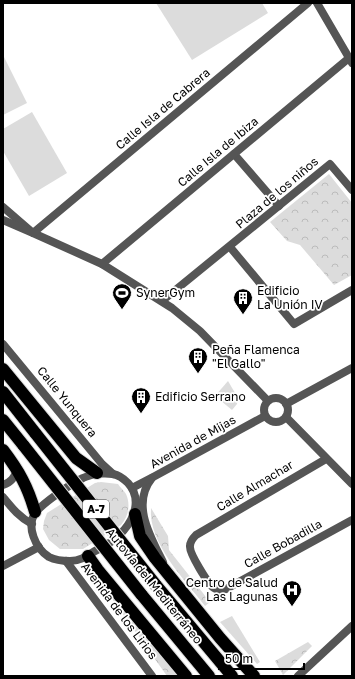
<svg xmlns="http://www.w3.org/2000/svg" width="355" height="679" font-family="'Golos Text',sans-serif">
<style>
.forest{fill:url(#forest-crowns)}
.garden{fill:#dcdcdc}
.lines{fill:none;stroke-linecap:round;stroke-linejoin:round}
.motorway-casing{stroke:#dbdbdb;stroke-width:14}
.pedestrian{stroke:#555;stroke-width:8}
.minor{stroke:#555;stroke-width:8}
.motorway{stroke:#000;stroke-width:12}
.motorway-bridge-casing{stroke:#dbdbdb;stroke-width:14;stroke-linecap:butt}
.motorway-bridge{stroke:#000;stroke-width:12}
.labels{text-anchor:middle;stroke-width:3.5;stroke-linejoin:round;paint-order:stroke}
.shield{fill:#fff;stroke:#4c4c4c;stroke-width:1}
.shield-label{font-size:11px;font-weight:bold;fill:#000}
.street-label{font-size:12px;fill:#000;stroke:#fff}
.poi-label{font-size:12px;fill:#000;stroke:#fff;text-anchor:start}
</style>
<defs>
<pattern id="forest-crowns" width="20" height="18" patternUnits="userSpaceOnUse"><rect width="20" height="18" fill="#dcdcdc"/><path d="M2 6a3 3 0 1 1 6 0M12 15a3 3 0 1 1 6 0" fill="none" stroke="#bbb"/></pattern>
</defs>
<rect width="100%" height="100%" fill="#fff"/>
<!-- forest -->
<g class="forest">
<polygon points="329,174 352,203 352,275 334,285 300,245 287,241 270,222"/>
<path d="M101 482 118 484C120 487 124 491 126 494 131 505 128 517 121 525L83 549H60L49 540 43 529 44 521 47 513 95 483Z"/>
<path d="M151 508 168 536 169 550 210 602 205 606C185 580 148 543 151 508Z"/>
<polygon points="109,591 180,676 167,676 107,592"/>
<polygon points="308,642 312,646 283,675 275,661"/>
</g>
<!-- garden -->
<g class="garden">
<polygon points="156,3 262,3 268,13 192,60"/>
<polygon points="3,55 27,103 3,115"/>
<polygon points="32,112 67,173 29,196 3,151 3,129"/>
<polygon points="228,381 238,398 237,404 232,410 215,396"/>
<polygon points="232,616 260,662 257,664 220,622"/>
</g>
<g class="lines">
<defs>
<g id="motorway">
<polyline points="3,369 76,458 97,473"/>
<polyline points="3,392 36,434"/>
<polyline points="3,420 24,446"/>
<path d="M3 450C19 471 28 487 35 512"/>
<polyline points="135,514 140,536 155,558 220,638 254,676"/>
<polyline points="88,556 98,570 186,676"/>
<polyline points="155,584 232,676"/>
<polyline points="141,594 209,676"/>
</g>
</defs>
<!-- motorway casing -->
<use href="#motorway" class="motorway-casing"/>
<!-- pedestrian -->
<g class="pedestrian">
<polyline points="234,154 279,206"/>
<polyline points="298,676 352,626"/>
</g>
<!-- minor -->
<g class="minor">
<polyline points="317,3 352,63"/>
<polyline points="3,207 33,233 102,264 172,308 200,331 268,401"/>
<polyline points="3,220 33,233 308,3"/>
<polyline points="230,247 294,324 352,290"/>
<polyline points="102,264 349,58"/>
<polyline points="162,301 330,164 352,190"/>
<polyline points="3,344 102,464 113,474"/>
<circle cx="276" cy="410" r="12"/>
<polyline points="286,404 352,368"/>
<polyline points="286,417 352,484"/>
<path d="M326 459 196 535C193 538 190 541 190 546 189 553 208 584 214 588 218 591 222 590 226 589L352 520"/>
<path d="M97 473C102 474 108 473 113 474 118 475 124 479 128 483 141 497 136 516 124 530 117 539 106 546 95 551 87 556 80 561 70 561 64 561 55 560 49 557 36 549 25 526 36 512 43 503 72 483 83 478 87 476 93 475 97 473Z"/>
<path d="M152 478C131 504 150 536 163 562"/>
<path d="M3 485C12 482 14 477 18 469"/>
<polyline points="132,488 155,476 265,416"/>
<path d="M3 497C12 508 19 517 32 524"/>
<polyline points="66,561 152,676"/>
<polyline points="3,566 39,547"/>
</g>
<!-- motorway -->
<use href="#motorway" class="motorway"/>
<defs>
<g id="motorway-bridge">
<polyline points="36,434 155,584"/>
<polyline points="24,446 141,594"/>
</g>
</defs>
<!-- motorway-bridge casing -->
<use href="#motorway-bridge" class="motorway-bridge-casing"/>
<!-- motorway-bridge -->
<use href="#motorway-bridge" class="motorway-bridge"/>
</g>
<!-- icons -->
<defs>
<symbol id="stadium-pin" viewBox="-11 -11 22 30"><path d="M0 17L-7.5 6A9.5 9.5 0 1 1 7.5 6Z" fill="#000" stroke="#fff"/><path d="M0-5a6.5 5 0 1 0 0 10a6.5 5 0 1 0 0-10ZM-3.5-1.8h7v3.6h-7Z" fill="#fff"/></symbol>
<symbol id="building-pin" viewBox="-11 -11 22 30"><path d="M0 17L-7.5 6A9.5 9.5 0 1 1 7.5 6Z" fill="#000" stroke="#fff"/><path d="M-4-6H4V6H1V3H-1V6H-4ZM-2.5-4.3h1.7v1.8h-1.7ZM.8-4.3h1.7v1.8H.8ZM-2.5-1h1.7V.8h-1.7ZM.8-1h1.7V.8H.8Z" fill="#fff"/></symbol>
<symbol id="hospital-pin" viewBox="-11 -11 22 30"><path d="M0 17L-7.5 6A9.5 9.5 0 1 1 7.5 6Z" fill="#000" stroke="#fff"/><path d="M-5-5h3v3.5h4V-5h3V5h-3V1.5h-4V5h-3Z" fill="#fff"/></symbol>
</defs>
<g fill-rule="evenodd">
<use href="#stadium-pin" x="111" y="282" width="22" height="30"/>
<use href="#building-pin" x="232" y="287" width="22" height="30"/>
<use href="#building-pin" x="187" y="346" width="22" height="30"/>
<use href="#building-pin" x="130" y="386" width="22" height="30"/>
<use href="#hospital-pin" x="281" y="579" width="22" height="30"/>
</g>
<g class="labels">
<!-- shield labels -->
<rect class="shield" x="83" y="500" width="26" height="18" rx="3"/>
<g class="shield-label">
<text x="96" y="513">A-7</text>
</g>
<!-- street labels -->
<g class="street-label">
<text transform="translate(163 109) rotate(-40)" y="4">Calle Isla de Cabrera</text>
<text transform="translate(218 152) rotate(-40)" y="4">Calle Isla de Ibiza</text>
<text transform="translate(277 193) rotate(-40)" y="4">Plaza de los niños</text>
<text transform="translate(67 402) rotate(51)" y="4">Calle Yunquera</text>
<text transform="translate(193 442) rotate(-29)" y="4">Avenida de Mijas</text>
<text transform="translate(255 486) rotate(-31)" y="4">Calle Almachar</text>
<text transform="translate(283 544) rotate(-29)" y="4">Calle Bobadilla</text>
<text transform="translate(154 586) rotate(51)" y="4">Autovía del Mediterráneo</text>
<text transform="translate(119 611) rotate(53)" y="4">Avenida de los Lirios</text>
</g>
<!-- poi labels -->
<g class="poi-label">
<text x="257" y="295">Edificio<tspan x="257" dy="14">La Unión IV</tspan></text>
<text x="136" y="297">SynerGym</text>
<text x="212" y="354">Peña Flamenca<tspan x="212" dy="14">"El Gallo"</tspan></text>
<text x="155" y="401">Edificio Serrano</text>
<text x="278" y="587" text-anchor="end">Centro de Salud<tspan x="278" dy="14">Las Lagunas</tspan></text>
</g>
</g>
<!-- border -->
<rect width="355" height="679" fill="none" stroke="#000000" stroke-width="8"/>
<!-- scale -->
<path d="M219 663v6h85v-6" fill="none" stroke="#000000" stroke-width="2"/>
<text x="225" y="663" font-size="12" fill="#000000" stroke="#ffffff" stroke-width="3" paint-order="stroke">50 m</text>
</svg>
